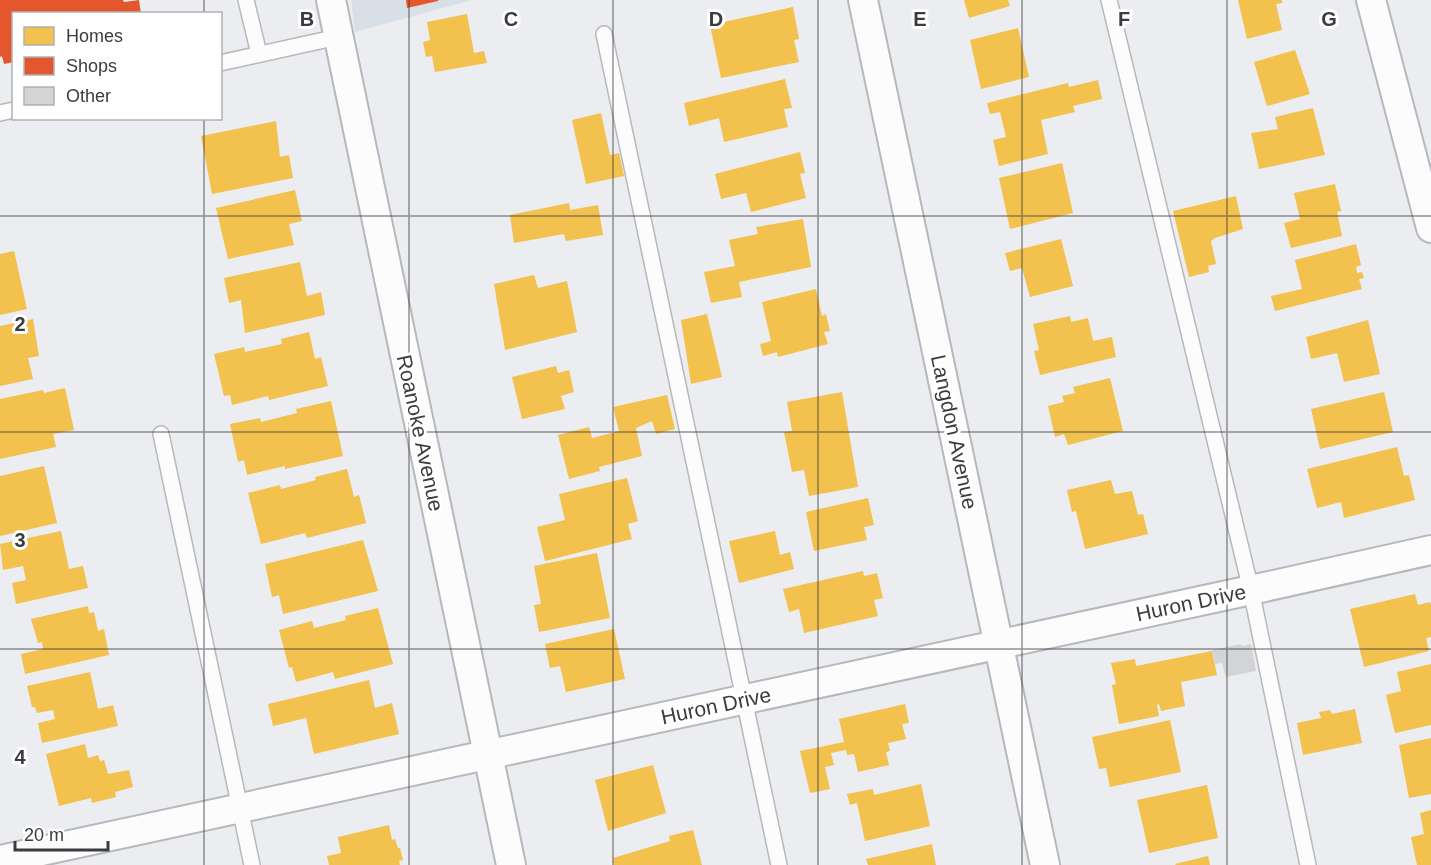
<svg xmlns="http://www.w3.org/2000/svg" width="1431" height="865" font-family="Helvetica,sans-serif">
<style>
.built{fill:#d9dfe6}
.homes{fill:#f2c14e}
.shops{fill:#e4572e}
.building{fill:#d2d4d6}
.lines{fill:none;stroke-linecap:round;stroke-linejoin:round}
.lane-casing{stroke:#b7b8bb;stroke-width:18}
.street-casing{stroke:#b7b8bb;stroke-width:32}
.lane{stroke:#fcfcfd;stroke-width:15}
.street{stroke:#fcfcfd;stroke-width:28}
.grid{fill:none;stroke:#3a3c3e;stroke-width:1.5;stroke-opacity:0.55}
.labels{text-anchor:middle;stroke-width:6;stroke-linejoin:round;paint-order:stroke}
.street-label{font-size:21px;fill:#3a3c3e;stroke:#fff}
.grid-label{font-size:20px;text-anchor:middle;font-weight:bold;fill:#3a3c3e;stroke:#fff;stroke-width:6;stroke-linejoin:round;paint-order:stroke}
</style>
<rect width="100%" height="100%" fill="#ebedf0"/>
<!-- built -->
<polygon class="built" points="351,0 472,0 355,32"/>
<!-- homes -->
<g class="homes">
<polygon points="964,0 1008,0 1010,6 969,18"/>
<polygon points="1238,0 1282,0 1282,3 1276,4 1282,30 1247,39"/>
<polygon points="793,7 799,39 794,40 799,62 721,78 710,25"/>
<polygon points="467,14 474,53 484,51 487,63 435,72 432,56 426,57 423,42 430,40 427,22"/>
<polygon points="1018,28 1029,77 981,89 970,40"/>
<polygon points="1295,50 1310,94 1267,106 1254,62"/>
<polygon points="785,79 792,108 784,109 788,127 724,142 719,118 689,126 684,103"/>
<polygon points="1098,80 1102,99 1073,106 1075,112 1041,120 1048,154 999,166 993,140 1006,137 1000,112 990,114 987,103 1068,83 1069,87"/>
<polygon points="1313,108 1325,155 1259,169 1251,133 1278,129 1275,117"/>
<polygon points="601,113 610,155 619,153 624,176 586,184 572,120"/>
<polygon points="276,121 280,157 289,155 293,178 212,194 201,136"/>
<polygon points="800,152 805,173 800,174 806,198 751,212 746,193 721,199 715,174"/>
<polygon points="1062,163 1073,213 1010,229 999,178"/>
<polygon points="1335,184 1341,211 1337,212 1342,236 1291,248 1284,223 1300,219 1294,193"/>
<polygon points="295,190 302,221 289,224 294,245 228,259 216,208"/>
<polygon points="1236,196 1243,229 1215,238 1211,241 1216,264 1208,266 1209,272 1189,277 1173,211"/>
<polygon points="569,203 570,210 598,205 603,235 566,241 564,234 514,243 510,215"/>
<polygon points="803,219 811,267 739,282 742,297 711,303 704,272 735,266 729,240 758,234 756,227"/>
<polygon points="1061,239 1073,286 1030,297 1022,268 1010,271 1005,253"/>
<polygon points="1356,244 1361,265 1356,267 1357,273 1362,272 1364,278 1359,279 1362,289 1275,311 1271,296 1302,289 1295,260"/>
<polygon points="14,251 27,309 0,315 0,254"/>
<polygon points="300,262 307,296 321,292 325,315 245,333 241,300 229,303 224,278"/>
<polygon points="534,275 538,288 567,281 577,332 505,350 494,284"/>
<polygon points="816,289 822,316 826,314 830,331 824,332 828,344 778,357 777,352 763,356 760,344 771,341 762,302"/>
<polygon points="707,314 722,377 691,384 681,320"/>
<polygon points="1070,316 1071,322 1088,318 1093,341 1112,337 1116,357 1040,375 1034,351 1039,350 1033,324"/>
<polygon points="33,319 39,356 28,358 33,379 0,386 0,326"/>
<polygon points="1368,320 1380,374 1344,382 1337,353 1311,359 1306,337"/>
<polygon points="309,332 315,359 321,357 328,386 269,400 268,396 232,405 230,395 224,396 214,354 244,347 245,352 282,344 281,339"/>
<polygon points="556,366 558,373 569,370 574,392 561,396 565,409 522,419 512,377"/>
<polygon points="1110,378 1123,431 1068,445 1064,434 1055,437 1048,406 1064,402 1062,396 1075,393 1073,387"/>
<polygon points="65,388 74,430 53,434 56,447 0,459 0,399 43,390 44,393"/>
<polygon points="842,392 858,487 809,496 804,470 792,472 784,432 792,431 787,402"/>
<polygon points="1384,392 1393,432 1320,449 1311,409"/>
<polygon points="667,395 675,429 656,434 652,421 636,428 642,456 599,467 600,471 569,479 558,435 589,427 592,438 619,431 613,407"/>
<polygon points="331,401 343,456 285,469 285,466 247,475 244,460 238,462 230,424 260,418 261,422 297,413 296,409"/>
<polygon points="1397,447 1404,476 1409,475 1415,500 1344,518 1341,502 1317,508 1307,469"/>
<polygon points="44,466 57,523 0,536 0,476"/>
<polygon points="347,469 354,497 359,495 366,523 307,538 305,533 261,544 248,493 280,485 281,489 316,480 315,477"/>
<polygon points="627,478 638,521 628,524 632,539 545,561 537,527 565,520 559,494"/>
<polygon points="1111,480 1115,494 1132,491 1138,515 1143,514 1148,534 1085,549 1076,511 1072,512 1067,490"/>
<polygon points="868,498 874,525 864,527 867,540 814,551 806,512"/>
<polygon points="61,531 69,569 83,566 88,588 16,604 12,583 26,580 23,566 3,570 0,544"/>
<polygon points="775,531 780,555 790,552 794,569 739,583 729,541"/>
<polygon points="363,540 378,591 283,614 279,595 272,597 265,564"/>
<polygon points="597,553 610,618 539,632 534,605 541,604 534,566"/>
<polygon points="863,571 864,576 877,573 883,598 874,600 878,616 804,633 799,609 789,612 783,589"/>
<polygon points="1415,594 1418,605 1430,602 1431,605 1431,637 1426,638 1429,651 1364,667 1350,609"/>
<polygon points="88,606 89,613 94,612 98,631 104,629 109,655 25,674 21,654 43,649 42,642 38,643 31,619"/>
<polygon points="378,608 393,664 335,679 333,672 296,682 292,667 289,668 279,630 312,621 314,628 346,620 345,616"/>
<polygon points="614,629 625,679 566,692 560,666 550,668 545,644"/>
<polygon points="1212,651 1217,675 1181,682 1185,706 1161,711 1159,704 1157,705 1159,716 1119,724 1112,685 1116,684 1111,663 1135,659 1136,666"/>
<polygon points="1431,664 1431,725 1395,733 1386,695 1401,691 1397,672"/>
<polygon points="90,672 98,709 113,705 118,726 42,743 38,723 55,719 53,710 37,713 35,707 32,707 27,686"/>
<polygon points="369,680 375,708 392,703 399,734 314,754 306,718 273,726 268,704"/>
<polygon points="905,704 909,723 902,724 906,739 888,743 890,751 886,752 889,765 858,772 854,754 847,755 846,750 831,753 834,765 825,767 830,789 810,793 800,751 844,742 839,719"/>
<polygon points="1355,709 1362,743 1303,755 1297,723 1321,718 1319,712 1330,710 1332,714"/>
<polygon points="1170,720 1181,772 1110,787 1106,768 1099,769 1092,737"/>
<polygon points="1431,738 1431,794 1409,798 1399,745"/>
<polygon points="85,744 88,758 98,755 100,761 104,760 108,774 129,770 133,787 115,792 116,797 92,803 91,798 59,806 46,754"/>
<polygon points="653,765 666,813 608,831 595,780"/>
<polygon points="921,784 930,826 865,841 857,803 850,805 847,794 873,789 874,795"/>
<polygon points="1207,785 1218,838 1149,853 1137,800"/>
<polygon points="1431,810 1431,865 1417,865 1411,837 1424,834 1420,813"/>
<polygon points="389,825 392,840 395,839 398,848 400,848 403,860 399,861 400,865 329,865 327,856 341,853 338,837"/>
<polygon points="693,830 702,865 614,865 613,858 670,841 669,836"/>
<polygon points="932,844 936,865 868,865 866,859"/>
<polygon points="1208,856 1210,865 1176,865 1175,864"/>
</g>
<!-- shops -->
<g class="shops">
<polygon points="0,0 123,0 124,2 139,0 141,14 14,14 14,62 4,64 2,56 0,57"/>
<polygon points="406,0 438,0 438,1 407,8"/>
</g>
<!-- building -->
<polygon class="building" points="1241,644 1242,646 1251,644 1256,671 1226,677 1222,663 1215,664 1212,650"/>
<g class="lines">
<defs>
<g id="lane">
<polyline points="246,0 259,54"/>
<polyline points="1109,0 1251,590 1308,865"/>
<polyline points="604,34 779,865"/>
<polyline points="220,63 338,37"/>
<polyline points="0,113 14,110"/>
<polyline points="161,434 252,865"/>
</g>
<g id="street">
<polyline points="331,0 511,865"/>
<polyline points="863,0 1045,865"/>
<polyline points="1371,0 1431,228"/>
<polyline points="0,860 1251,590 1431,550"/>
</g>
</defs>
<!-- lane casing -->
<use href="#lane" class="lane-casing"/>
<!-- street casing -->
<use href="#street" class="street-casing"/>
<!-- lane -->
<use href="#lane" class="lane"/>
<!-- street -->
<use href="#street" class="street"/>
</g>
<!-- grid -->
<path class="grid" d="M204 0V14M409 0V865M613 0V865M818 0V865M1022 0V865M1227 0V865M204 118V865M0 216H1431M0 432H1431M0 649H1431"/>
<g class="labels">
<!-- street labels -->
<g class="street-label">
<text transform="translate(954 432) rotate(78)" y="7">Langdon Avenue</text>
<text transform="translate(420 433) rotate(78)" y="7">Roanoke Avenue</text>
<text transform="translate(1191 603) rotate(-12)" y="7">Huron Drive</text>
<text transform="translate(716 706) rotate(-12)" y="7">Huron Drive</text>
</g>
</g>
<g class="grid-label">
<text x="307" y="26">B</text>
<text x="511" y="26">C</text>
<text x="716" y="26">D</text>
<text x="920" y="26">E</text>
<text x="1124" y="26">F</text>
<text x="1329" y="26">G</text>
<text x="20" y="331">2</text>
<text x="20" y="547">3</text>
<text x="20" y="764">4</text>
</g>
<!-- legend -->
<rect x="12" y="12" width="210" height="108" fill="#ffffff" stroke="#b0b1b2" stroke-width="1.5"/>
<rect x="24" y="27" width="30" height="18" fill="#f2c14e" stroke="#b0b1b2" stroke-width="1.5"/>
<text x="66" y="42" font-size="18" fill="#3a3c3e">Homes</text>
<rect x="24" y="57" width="30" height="18" fill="#e4572e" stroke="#b0b1b2" stroke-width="1.5"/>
<text x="66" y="72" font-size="18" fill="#3a3c3e">Shops</text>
<rect x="24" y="87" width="30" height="18" fill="#d2d4d6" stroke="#b0b1b2" stroke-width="1.5"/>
<text x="66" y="102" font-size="18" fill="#3a3c3e">Other</text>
<!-- scale -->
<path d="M15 841v9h93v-9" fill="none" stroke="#3a3c3e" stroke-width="3"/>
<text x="24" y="841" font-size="18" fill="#3a3c3e" stroke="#ffffff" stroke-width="4.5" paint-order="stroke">20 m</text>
</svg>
